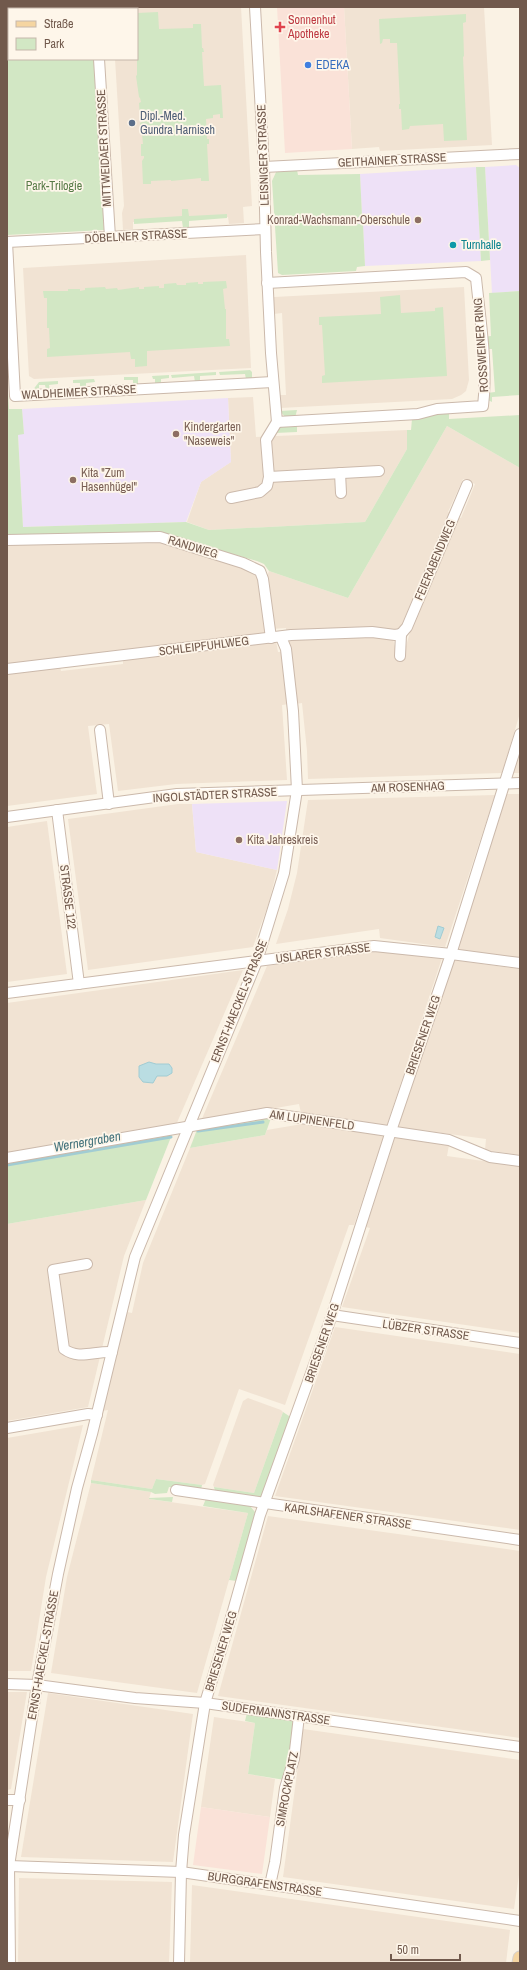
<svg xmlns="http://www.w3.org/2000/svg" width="527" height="1970" font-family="'Archivo Narrow',sans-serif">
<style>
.residential{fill:#f1e3d3}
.commercial{fill:#fae2d8}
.education{fill:#eee1f7}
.green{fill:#d2e7c4}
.water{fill:#badde2;stroke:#a1ccd3}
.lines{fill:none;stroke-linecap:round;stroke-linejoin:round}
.stream{stroke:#a1ccd3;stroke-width:3}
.minor-casing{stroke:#cbb9ab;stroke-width:12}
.major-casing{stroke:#d7d1cd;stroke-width:15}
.minor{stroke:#fff;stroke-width:10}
.major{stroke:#f5d5a1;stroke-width:13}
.health-dot{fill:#e0444e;stroke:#fef6ea;stroke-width:1.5}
.shop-dot{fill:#3f7fe0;stroke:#fef6ea;stroke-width:1.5}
.service-dot{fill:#5c6f8a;stroke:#fef6ea;stroke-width:1.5}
.education-dot{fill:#8d6e63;stroke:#fef6ea;stroke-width:1.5}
.culture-dot{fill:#0f9aa8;stroke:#fef6ea;stroke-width:1.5}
.labels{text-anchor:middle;stroke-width:3.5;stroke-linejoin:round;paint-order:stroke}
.health-label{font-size:12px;fill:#be3a42;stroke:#fef6ea;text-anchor:start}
.shop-label{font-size:12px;fill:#366cbe;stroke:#fef6ea;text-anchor:start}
.service-label{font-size:12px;fill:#4e5e75;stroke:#fef6ea;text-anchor:start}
.street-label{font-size:12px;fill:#71594c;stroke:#fef6ea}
.park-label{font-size:12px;fill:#577b47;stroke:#fef6ea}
.education-label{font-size:12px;fill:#785e54;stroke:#fef6ea;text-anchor:start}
.culture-label{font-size:12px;fill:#0d838f;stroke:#fef6ea;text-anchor:start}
.water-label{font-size:13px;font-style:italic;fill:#44737c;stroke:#fef6ea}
</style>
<rect width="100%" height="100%" fill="#faf2e4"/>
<!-- residential -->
<g class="residential">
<polygon points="111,7 241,7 252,206 243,207 244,223 229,224 228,217 133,222 133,229 123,230 122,213 124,206 115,59 137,59 137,9 111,9"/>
<polygon points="344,7 484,7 492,145 380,151 379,147 352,149"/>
<polygon points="246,255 251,368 34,379 29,376 23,268"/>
<polygon points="464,287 469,380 466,391 461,395 452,399 280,408 279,395 286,395 282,313 274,314 274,297"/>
<polygon points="253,397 256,437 407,430 407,449 365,522 209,530 187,522 201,482 231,462 228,398"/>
<polygon points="447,426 520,468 520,713 502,773 308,779 307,751 302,703 295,704 287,640 366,637 393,639 397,657 403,657 410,632 458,517 461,518 475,484 463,479 448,512 451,514 400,630 286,632 286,628 272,629 266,579 269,571 348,598"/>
<polygon points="166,543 260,574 267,634 7,665 7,545"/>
<polygon points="276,641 278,652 283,652 289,704 282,705 287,780 176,784 118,791 109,724 88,726 97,794 7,806 7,673 60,667 61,671 123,664 123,659"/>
<polygon points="520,750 520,773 513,773"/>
<polygon points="507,794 520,794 520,958 456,949"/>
<polygon points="495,795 445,947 380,938 379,929 276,944 288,909 297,873 308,800"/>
<polygon points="178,804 192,804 196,852 277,870 269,902 253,947 88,970 68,819"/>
<polygon points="47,821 67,974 7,982 7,827"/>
<polygon points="382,950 442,958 387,1125 301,1113 299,1104 201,1121 267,966"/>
<polygon points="453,960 520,969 520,1155 485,1150 486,1139 398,1127"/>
<polygon points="243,970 176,1125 7,1154 7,1003"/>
<polygon points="302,1124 384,1136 354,1225 349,1225 285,1405 239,1389 205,1484 202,1485 156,1479 152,1489 91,1480 108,1410 102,1411 127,1312 132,1313 143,1263 190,1148 265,1135 267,1130"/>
<polygon points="395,1137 449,1145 447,1156 520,1166 520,1333 342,1307 370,1228 366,1227"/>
<polygon points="146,1200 124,1256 88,1407 7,1421 7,1224"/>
<polygon points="335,1327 520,1354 520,1530 275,1496"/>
<polygon points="248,1398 281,1410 283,1412 254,1493 214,1487 213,1485 243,1401"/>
<polygon points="83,1425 46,1577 31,1671 7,1671 7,1438"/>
<polygon points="91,1483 151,1492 149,1499 248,1513 197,1693 51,1673 67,1577"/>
<polygon points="268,1516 520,1551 520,1738 218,1696"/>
<polygon points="7,1692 27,1692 11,1789 7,1790"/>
<polygon points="48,1693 193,1714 173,1862 21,1857"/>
<polygon points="214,1717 255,1723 248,1774 275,1779 270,1817 201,1807"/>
<polygon points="303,1729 520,1760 520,1868 514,1909 283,1877"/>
<polygon points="19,1878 172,1882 169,1963 18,1963"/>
<polygon points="192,1885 510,1930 506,1963 190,1963"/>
</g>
<!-- commercial -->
<g class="commercial">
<polygon points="277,7 344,7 352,149 285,153"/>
<polygon points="201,1807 270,1817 262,1874 193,1865"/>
</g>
<!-- education -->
<g class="education">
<polygon points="516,165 520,168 520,291 492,293 485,167"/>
<polygon points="476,167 481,261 365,266 363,224 358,224 358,216 362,216 360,174"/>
<polygon points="228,398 231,462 201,482 186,522 23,527 18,434 24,434 22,409"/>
<polygon points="287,801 277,870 196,852 192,804"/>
</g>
<!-- green -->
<g class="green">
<polygon points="7,7 91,7 91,9 9,9 9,59 94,59 104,230 7,235"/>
<polygon points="158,12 159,29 193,28 193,24 201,24 202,48 203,48 204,52 202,52 204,86 221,85 223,118 220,118 220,114 213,115 213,118 206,119 207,139 209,139 209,144 207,144 209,181 201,181 201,178 171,181 171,180 151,181 151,184 143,184 142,161 144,158 144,156 141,156 141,144 143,144 142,134 140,134 140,123 142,122 141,118 140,118 139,103 141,102 140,98 139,97 136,76 137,75 137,13"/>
<polygon points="466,14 466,22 463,23 464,56 463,57 467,140 444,141 443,124 410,126 409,129 402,130 401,109 399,109 399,104 400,104 397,43 390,43 390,39 383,39 382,43 380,44 379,19"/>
<polygon points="476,167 485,167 490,260 481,261"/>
<polygon points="277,170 297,170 298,175 360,174 362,216 358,217 358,224 363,224 365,266 357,267 356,271 282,275 278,273 272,181"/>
<polygon points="182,209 188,209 189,216 227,214 227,218 189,221 189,227 183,228 182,221 134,224 134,219 182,216"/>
<polygon points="226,281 227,288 223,289 225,309 226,309 226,339 229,339 230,346 147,351 147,366 135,367 135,359 131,359 130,352 47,357 47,349 50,348 49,328 47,328 47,298 44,298 43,291 68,291 68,289 80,289 80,291 85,290 85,288 105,287 106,289 117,288 118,290 139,287 139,289 144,289 144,287 159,286 159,288 164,288 164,284 176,283 177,285 186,285 186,283 198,282 198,284 203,284 203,282"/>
<polygon points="520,291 520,395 492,397 492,402 488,400 487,393 495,392 492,349 485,349 484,337 491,336 489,293"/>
<polygon points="400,295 401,313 435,311 435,308 443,307 447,376 322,383 322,376 325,375 322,325 319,325 319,317 381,314 380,297"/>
<polygon points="250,370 252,372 252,379 246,379 245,374 220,375 219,372"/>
<polygon points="216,372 216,375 200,376 200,382 195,382 194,376 172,378 171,375"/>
<polygon points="169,375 169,378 161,379 161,384 155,384 155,379 153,379 152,376"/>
<polygon points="7,376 9,409 22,409 24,434 18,435 23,527 186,522 209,530 365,522 407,449 407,430 411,430 412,419 449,411 449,419 520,415 520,468 447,426 348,598 269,571 264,564 257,561 166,535 7,536"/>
<polygon points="124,377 138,377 138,384 133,385 133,380 124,380"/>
<polygon points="94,379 95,382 86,383 86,388 80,388 80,383 73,383 73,380"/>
<polygon points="58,381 58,384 49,385 50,390 46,390 45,385 39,385 39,390 32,391 39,382"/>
<polygon points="297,410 295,418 286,418 280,411"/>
<polygon points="280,425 297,425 297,432 275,433"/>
<polygon points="261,1116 271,1118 265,1135 190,1148 198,1127"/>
<polygon points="173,1132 146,1200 7,1224 7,1161"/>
<polygon points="283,1412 292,1418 263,1496 258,1498 215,1491 214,1487 254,1493"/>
<polygon points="156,1479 202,1485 201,1490 169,1487 167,1493 155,1494 151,1492 91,1483 91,1480 152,1489"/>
<polygon points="207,1496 250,1506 255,1512 237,1581 229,1580 248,1513 203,1506"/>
<polygon points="173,1497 172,1502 149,1499 149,1498"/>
<polygon points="247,1713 294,1720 295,1728 285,1780 248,1774 255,1723 245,1721"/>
</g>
<!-- water -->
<g class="water">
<polygon points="438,926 444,928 440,939 435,937"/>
<polygon points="149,1062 156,1064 169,1064 172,1068 172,1073 167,1076 157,1076 153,1083 143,1082 139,1077 139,1066"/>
</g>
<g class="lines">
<!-- stream -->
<g class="stream">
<polyline points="198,1131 263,1122"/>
<polyline points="7,1165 171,1137"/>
</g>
<defs>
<g id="minor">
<polyline points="97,7 97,9"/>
<polyline points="255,7 264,167 266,252 271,353 277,422"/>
<polyline points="99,59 110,237"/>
<polyline points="264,167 520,154"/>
<polyline points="7,242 15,396 273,382"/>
<polyline points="7,242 265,229"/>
<path d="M267 283 466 272 476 278C480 319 488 365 483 406L437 409 418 414 277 422"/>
<polyline points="340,473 341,493"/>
<polyline points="269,477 379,471"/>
<polyline points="231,498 260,492 267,486 269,477 266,440 277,422"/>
<polyline points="7,540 160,537 243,563 260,571 263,579 271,638"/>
<polyline points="401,634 407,627 467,485"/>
<polyline points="400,656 401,634"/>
<polyline points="7,669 291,635 372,632 395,635 401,634"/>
<polyline points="100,730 109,804"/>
<polyline points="57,810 79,984"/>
<polyline points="7,817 177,794 520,783"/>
<polyline points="7,993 374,946 451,954 520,963"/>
<polyline points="7,1158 267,1113 449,1140 490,1157 520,1161"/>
<path d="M87 1264 53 1270 64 1349C79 1360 94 1351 112 1352"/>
<polyline points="332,1315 520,1343"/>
<polyline points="7,1428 88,1414 97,1415"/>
<polyline points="176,1490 520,1540"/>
<polyline points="7,1684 37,1685 135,1698 205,1703 520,1747"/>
<polyline points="7,1800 20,1800"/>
<polyline points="9,1866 181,1872 520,1921"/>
<polyline points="270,1885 275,1862 285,1788 294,1759 299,1716"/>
<polyline points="10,1963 9,1866 37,1685 58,1574 77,1488 92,1434 135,1257 257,961 284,873 297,790 293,711 286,649 281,637"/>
<polyline points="179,1963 181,1872 184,1835 205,1703 233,1611 260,1515 332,1315 391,1131 451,954 520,734"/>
</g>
<polyline id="major" points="519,1963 520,1958"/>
</defs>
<!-- minor casing -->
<use href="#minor" class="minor-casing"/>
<!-- major casing -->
<use href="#major" class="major-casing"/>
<!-- minor -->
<use href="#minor" class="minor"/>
<!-- major -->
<use href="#major" class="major"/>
</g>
<!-- markers -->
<path class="health-dot" d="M278 21h4v4h4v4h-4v4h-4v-4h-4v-4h4z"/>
<circle class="shop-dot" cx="308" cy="65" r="4"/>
<circle class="service-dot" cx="132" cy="123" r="4"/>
<g class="education-dot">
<circle cx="418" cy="220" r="4"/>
<circle cx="176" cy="434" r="4"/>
<circle cx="73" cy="480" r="4"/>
<circle cx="239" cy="840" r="4"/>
</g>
<circle class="culture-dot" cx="453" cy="245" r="4"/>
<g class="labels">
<!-- health labels -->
<g class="health-label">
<text x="288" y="24">Sonnenhut<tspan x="288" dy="14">Apotheke</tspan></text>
</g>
<!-- shop labels -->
<g class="shop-label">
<text x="316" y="69">EDEKA</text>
</g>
<!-- service labels -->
<g class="service-label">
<text x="140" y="120">Dipl.-Med.<tspan x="140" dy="14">Gundra Harnisch</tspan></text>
</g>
<!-- street labels -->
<g class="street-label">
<text transform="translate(104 148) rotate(-93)" y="4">MITTWEIDAER STRASSE</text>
<text transform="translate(263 155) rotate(-92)" y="4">LEISNIGER STRASSE</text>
<text transform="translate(392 160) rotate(-3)" y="4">GEITHAINER STRASSE</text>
<text transform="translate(136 236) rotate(-3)" y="4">DÖBELNER STRASSE</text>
<text transform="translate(481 345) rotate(-94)" y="4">ROSSWEINER RING</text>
<text transform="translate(79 392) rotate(-3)" y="4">WALDHEIMER STRASSE</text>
<text transform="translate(193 547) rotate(17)" y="4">RANDWEG</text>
<text transform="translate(435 560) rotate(-67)" y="4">FEIERABENDWEG</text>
<text transform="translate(204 646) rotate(-7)" y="4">SCHLEIPFUHLWEG</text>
<text transform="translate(408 787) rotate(-2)" y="4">AM ROSENHAG</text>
<text transform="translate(215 795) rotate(-3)" y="4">INGOLSTÄDTER STRASSE</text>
<text transform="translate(68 897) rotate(83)" y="4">STRASSE 122</text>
<text transform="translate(323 953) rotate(-7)" y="4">USLARER STRASSE</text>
<text transform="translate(239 1001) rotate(-68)" y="4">ERNST-HAECKEL-STRASSE</text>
<text transform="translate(423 1035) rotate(-71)" y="4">BRIESENER WEG</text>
<text transform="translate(312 1120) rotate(8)" y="4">AM LUPINENFELD</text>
<text transform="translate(426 1330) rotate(8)" y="4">LÜBZER STRASSE</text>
<text transform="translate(322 1343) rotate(-71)" y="4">BRIESENER WEG</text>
<text transform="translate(348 1516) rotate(8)" y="4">KARLSHAFENER STRASSE</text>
<text transform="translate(221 1651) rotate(-73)" y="4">BRIESENER WEG</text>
<text transform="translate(43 1655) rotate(-80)" y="4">ERNST-HAECKEL-STRASSE</text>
<text transform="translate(276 1713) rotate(8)" y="4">SUDERMANNSTRASSE</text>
<text transform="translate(287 1789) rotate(-79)" y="4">SIMROCKPLATZ</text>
<text transform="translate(265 1884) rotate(8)" y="4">BURGGRAFENSTRASSE</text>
</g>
<!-- park labels -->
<g class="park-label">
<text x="54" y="190">Park-Trilogie</text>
</g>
<!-- education labels -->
<g class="education-label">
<text x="410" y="224" text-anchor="end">Konrad-Wachsmann-Oberschule</text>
<text x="184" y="431">Kindergarten<tspan x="184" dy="14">"Naseweis"</tspan></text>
<text x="81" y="477">Kita "Zum<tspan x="81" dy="14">Hasenhügel"</tspan></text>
<text x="247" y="844">Kita Jahreskreis</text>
</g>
<!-- culture labels -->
<g class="culture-label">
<text x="461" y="249">Turnhalle</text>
</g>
<!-- water labels -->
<g class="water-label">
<text transform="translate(87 1141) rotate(-10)" y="5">Wernergraben</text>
</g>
</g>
<!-- border -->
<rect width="527" height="1970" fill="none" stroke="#71594c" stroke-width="16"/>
<!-- legend -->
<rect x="8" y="8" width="130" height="52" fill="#fef6ea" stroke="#c6b7ab"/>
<rect x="16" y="21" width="20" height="6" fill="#f5d5a1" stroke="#c6b7ab"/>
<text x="44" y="28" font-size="12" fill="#71594c">Straße</text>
<rect x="16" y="38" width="20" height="12" fill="#d2e7c4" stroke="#c6b7ab"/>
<text x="44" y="48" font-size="12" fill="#71594c">Park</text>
<!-- scale -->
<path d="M391 1954v6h69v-6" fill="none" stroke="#71594c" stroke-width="2"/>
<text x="397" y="1954" font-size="12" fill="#71594c" stroke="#fef6ea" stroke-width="3" paint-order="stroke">50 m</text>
</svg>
